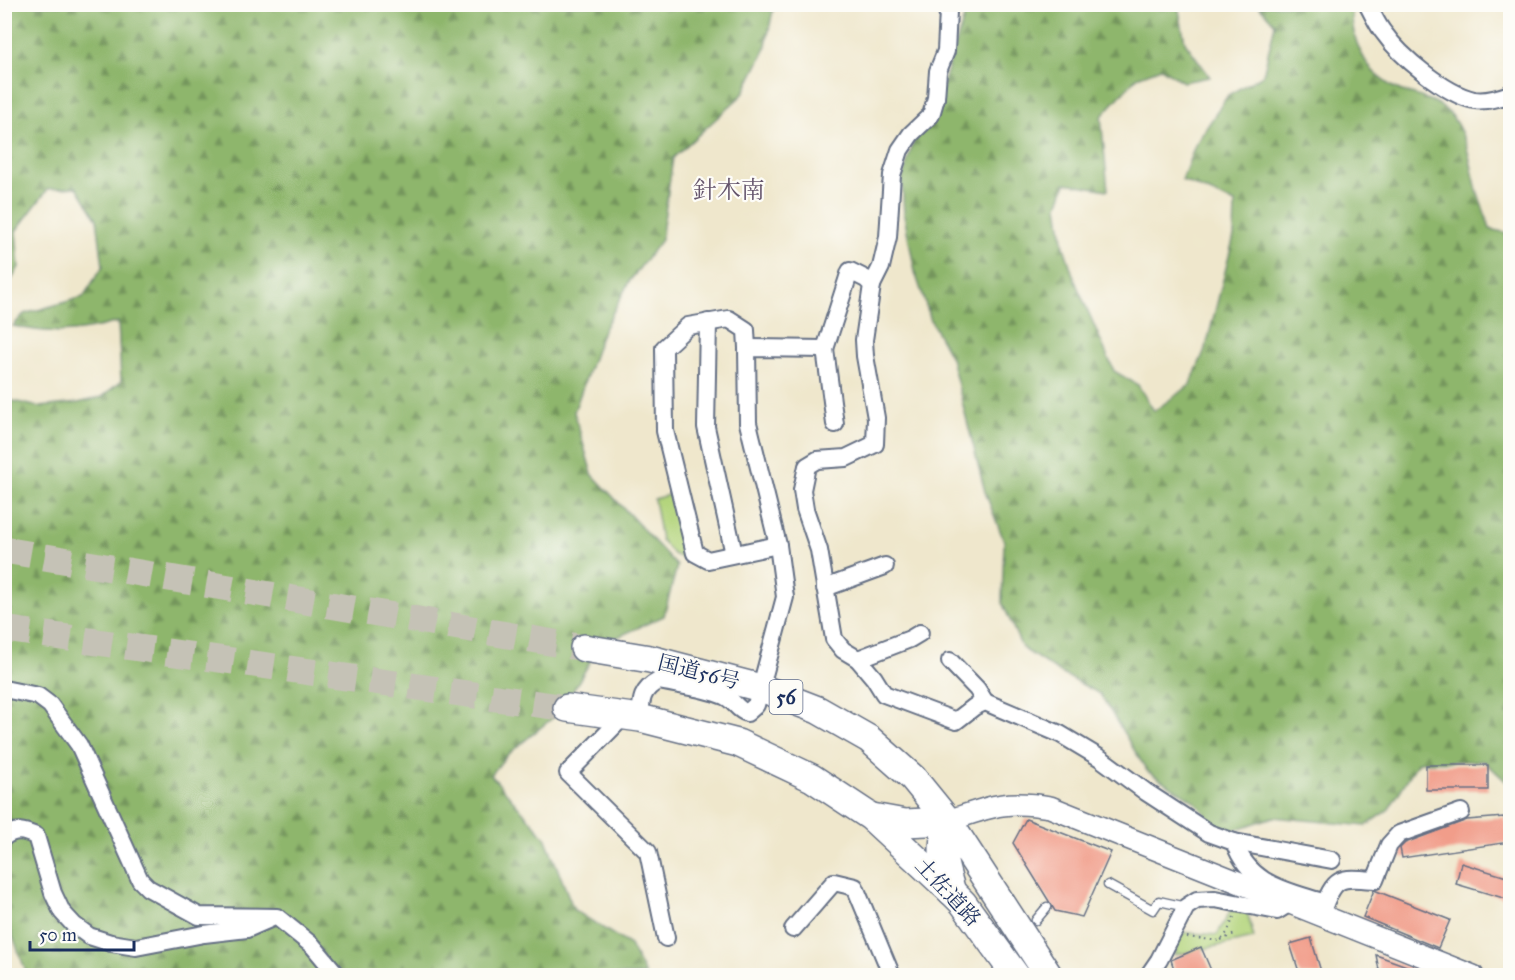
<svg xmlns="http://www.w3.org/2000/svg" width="1515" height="980" font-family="'IM FELL Great Primer','Noto Serif JP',serif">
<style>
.green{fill:#b3d47c;stroke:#67826d;stroke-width:1.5}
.forest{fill:url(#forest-firs);stroke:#547265;stroke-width:1.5}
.building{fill:#f19d8a}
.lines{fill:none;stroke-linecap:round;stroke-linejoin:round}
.trunk-tunnel{stroke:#c5c2b6;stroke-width:27;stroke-dasharray:27 14;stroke-linecap:butt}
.service-casing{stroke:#656f84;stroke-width:11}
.minor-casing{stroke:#656f84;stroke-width:20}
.tertiary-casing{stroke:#656f84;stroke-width:24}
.trunk-casing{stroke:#656f84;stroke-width:30}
.path{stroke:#656f84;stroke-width:2;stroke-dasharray:1.5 4.5;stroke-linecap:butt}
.service{stroke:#fff;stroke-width:8}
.minor{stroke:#fff;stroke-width:16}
.tertiary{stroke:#fff;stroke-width:21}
.trunk{stroke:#fff;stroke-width:27}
.labels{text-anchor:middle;stroke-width:4.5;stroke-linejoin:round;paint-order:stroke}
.shield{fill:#fdfcf7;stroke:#5f6c8c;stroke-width:1.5}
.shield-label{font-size:20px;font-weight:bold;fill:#1b2f5e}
.street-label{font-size:21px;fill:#1b2f5e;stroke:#fdfcf7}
.quarter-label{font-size:24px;fill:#66566d;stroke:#fdfcf7}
</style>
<defs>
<pattern id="forest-firs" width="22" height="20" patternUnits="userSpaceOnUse" patternTransform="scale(1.5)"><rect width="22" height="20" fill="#8eb66c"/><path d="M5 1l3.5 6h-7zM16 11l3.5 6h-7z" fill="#73945c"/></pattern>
</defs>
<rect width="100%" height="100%" fill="#fdfcf7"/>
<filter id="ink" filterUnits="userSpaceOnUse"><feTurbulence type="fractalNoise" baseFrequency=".0167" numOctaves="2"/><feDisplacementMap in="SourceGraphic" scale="12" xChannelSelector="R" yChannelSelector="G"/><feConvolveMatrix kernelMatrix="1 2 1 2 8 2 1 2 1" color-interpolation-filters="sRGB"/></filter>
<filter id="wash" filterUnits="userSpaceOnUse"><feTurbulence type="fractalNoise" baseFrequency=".008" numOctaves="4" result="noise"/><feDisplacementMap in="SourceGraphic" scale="24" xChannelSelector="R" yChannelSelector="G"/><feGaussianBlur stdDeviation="1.35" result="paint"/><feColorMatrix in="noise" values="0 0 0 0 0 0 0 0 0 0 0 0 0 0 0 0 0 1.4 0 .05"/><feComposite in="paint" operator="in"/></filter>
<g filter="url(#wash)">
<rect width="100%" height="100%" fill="#efe7cc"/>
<!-- green -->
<g class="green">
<polygon points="674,493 691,562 673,554 661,540 654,499"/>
<polygon points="1232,908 1247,911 1254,938 1175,955 1179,932 1217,935"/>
</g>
<!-- forest -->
<g class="forest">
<path d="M976 4 1178 5 1185 42 1210 77 1183 82 1161 68 1137 77 1101 117 1108 190 1066 183 1058 206 1064 247 1075 281 1114 371 1138 385 1154 411 1190 385 1206 347 1234 236 1235 203 1182 180 1195 145 1228 95 1263 75 1275 24 1258 5H1352C1350 37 1363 69 1391 86 1410 97 1433 96 1449 113 1468 135 1470 164 1477 190 1481 203 1486 216 1490 229L1507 233 1510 228V785L1484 761 1418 762 1389 809 1366 826 1273 817 1223 834 1194 801 1147 771 1100 694 1059 672 1022 648 1002 602 1004 541 985 492 951 358 931 321 915 272 904 215 902 179 918 127 938 101 967 8Z"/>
<path d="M5 5H774L765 50 743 94 673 158 661 240 629 282 602 333 574 412 592 474 677 566 664 616 600 645 561 711 506 756 491 775 545 837 574 910 630 945 645 975H27L7 920 4 918 5 399 39 407 78 403 102 397 121 381 118 322C80 333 52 335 13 326L24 314 83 297 103 266 97 219 77 187 48 189 16 231 19 267 5 291Z"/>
</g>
<g id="blocks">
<!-- building -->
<g class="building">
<rect x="1426" y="765" width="62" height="25"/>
<polygon points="1504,817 1510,842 1402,858 1400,848 1405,843 1467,820"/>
<polygon points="1026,819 1111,852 1082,917 1055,911 1013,843"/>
<polygon points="1461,863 1510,878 1510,900 1456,884"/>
<polygon points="1374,890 1450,920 1438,948 1363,917"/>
<polygon points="1311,938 1322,975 1300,975 1290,944"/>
<polygon points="1201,947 1213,975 1176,975 1171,960"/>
<polygon points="1376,955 1429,974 1429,975 1380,975"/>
</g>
</g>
</g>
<g filter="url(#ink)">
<use href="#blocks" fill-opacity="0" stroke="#656f84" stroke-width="1.5"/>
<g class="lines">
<!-- trunk-tunnel -->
<g class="trunk-tunnel">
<polyline points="4,550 584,648"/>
<polyline points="4,629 567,708"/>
</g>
<defs>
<g id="service">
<polyline points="1108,885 1153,910 1159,901 1186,907"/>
<polyline points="1036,920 1047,907"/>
</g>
<g id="minor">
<path d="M1367 4C1373 14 1377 25 1384 33 1400 56 1445 94 1474 100 1486 102 1499 98 1510 94"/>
<polyline points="872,285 881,267 888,237 892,175 900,150 911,134 931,115 936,98 938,71 946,51 948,11"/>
<polyline points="708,322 706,427 734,554"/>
<polyline points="747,348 746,330 729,319 688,326 664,348 665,431 695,553 708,560 778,545"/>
<polyline points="825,349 835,424"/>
<polyline points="825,588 885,566"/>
<polyline points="858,659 910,639 920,633"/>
<polyline points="950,661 977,689 985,702"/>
<polyline points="4,689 38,696 50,705 79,745 140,880 148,888 199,916 277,917 313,946 338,976"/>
<polyline points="624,716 568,773 648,852 666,938"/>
<path d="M640 718C641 701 641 690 658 681 678 685 706 688 724 696 734 700 737 710 747 713L756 705 785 597 778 545 748 423 747 348 825 349 850 271 866 279 872 285 864 340 865 356 876 418 875 444 846 458 817 460 807 466 802 490 805 509 819 550 834 639 843 650 858 659 874 678 884 694 956 721 974 707 985 702 1060 734 1100 758 1146 792 1209 833 1234 842C1250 886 1286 890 1325 903"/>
<path d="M4 837C16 828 24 831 36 836L53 893 62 912 74 925 89 936 111 943 136 947 204 934 247 929 270 919"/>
<polyline points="1234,842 1332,860"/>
<path d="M1322 911C1335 876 1339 877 1375 880L1389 845 1399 834 1461 812"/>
<polyline points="793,929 834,882 855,887 892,976"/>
<polyline points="1148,976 1159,960 1186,907 1197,900 1215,899 1277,911 1290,903"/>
</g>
<path id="tertiary" d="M948 821C989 807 1005 799 1050 807L1473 976"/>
<g id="trunk">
<polyline points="584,648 650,659 761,688 818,710 869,739 913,778 948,821 1049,976"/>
<polyline points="567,708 640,718 738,743 812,778 871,817 952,892 963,903 1016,976"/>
<polyline points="872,817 905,823 948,821"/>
<path d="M948 821C939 851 943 863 952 892"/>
</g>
</defs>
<!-- service casing -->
<use href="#service" class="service-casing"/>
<!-- minor casing -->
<use href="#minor" class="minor-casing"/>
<!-- tertiary casing -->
<use href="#tertiary" class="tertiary-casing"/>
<!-- trunk casing -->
<use href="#trunk" class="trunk-casing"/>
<!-- path -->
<g class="path">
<polyline points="1187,937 1220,941 1227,933 1234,917"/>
<polyline points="1221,940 1237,933"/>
</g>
<!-- service -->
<use href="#service" class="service"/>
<!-- minor -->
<use href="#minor" class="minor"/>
<!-- tertiary -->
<use href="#tertiary" class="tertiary"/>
<!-- trunk -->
<use href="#trunk" class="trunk"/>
</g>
</g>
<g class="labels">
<!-- shield labels -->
<rect class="shield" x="769.5" y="680" width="33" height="34" rx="4.5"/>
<g class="shield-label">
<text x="786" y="704">56</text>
</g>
<!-- street labels -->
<g class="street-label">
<text transform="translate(699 672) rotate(14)" y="7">国道56号</text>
<text transform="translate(948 892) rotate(47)" y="7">土佐道路</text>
</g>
<!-- quarter labels -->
<g class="quarter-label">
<text x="729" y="198">針木南</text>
</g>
</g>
<!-- margin -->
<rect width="1515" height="980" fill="none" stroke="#fdfcf7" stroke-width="24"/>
<!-- scale -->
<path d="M30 941v9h104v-9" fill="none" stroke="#1b2f5e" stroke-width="3"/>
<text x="39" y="941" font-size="18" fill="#1b2f5e" stroke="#fdfcf7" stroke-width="4.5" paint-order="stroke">50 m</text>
</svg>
